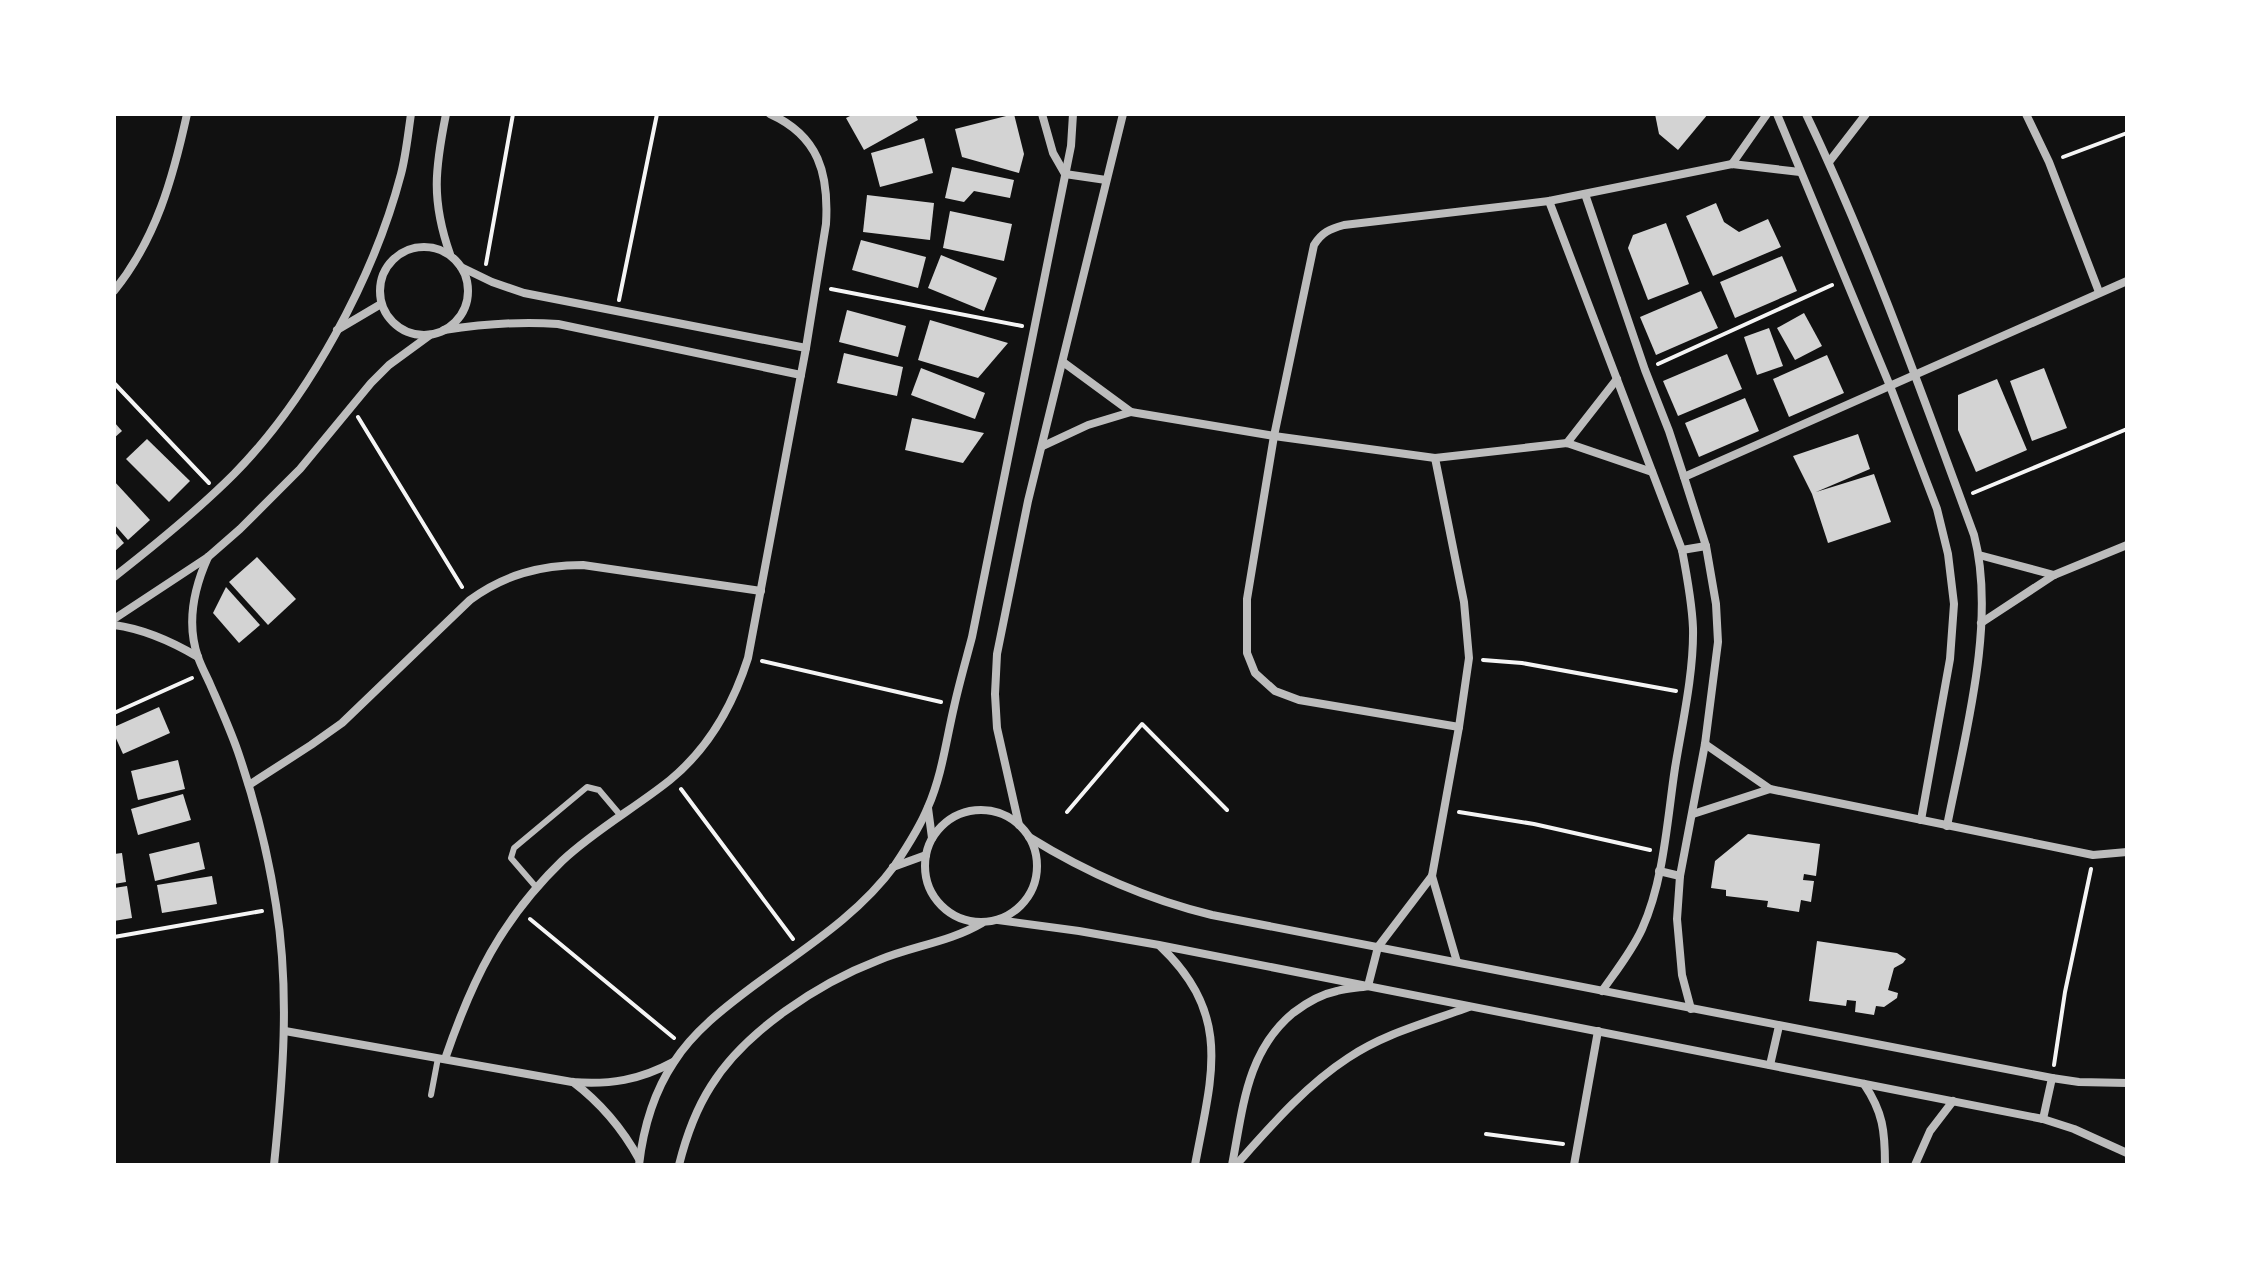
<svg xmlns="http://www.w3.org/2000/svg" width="2241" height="1279" font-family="'Crimson Pro',serif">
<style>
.building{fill:#d3d3d3}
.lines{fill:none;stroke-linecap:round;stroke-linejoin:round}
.path{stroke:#f5f5f5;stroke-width:4}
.service{stroke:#bcbcbc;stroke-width:6}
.minor{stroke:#bcbcbc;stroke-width:8}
</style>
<rect width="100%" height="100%" fill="#111"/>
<!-- building -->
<g class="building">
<polygon points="854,114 915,114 918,120 864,150 846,118"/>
<polygon points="1014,114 1024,154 1019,173 962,157 955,129"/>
<polygon points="1655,114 1708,114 1678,150 1659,134"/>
<polygon points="924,138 933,173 880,187 871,153"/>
<polygon points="952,167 1014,180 1010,198 974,191 964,202 945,198"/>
<polygon points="867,195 934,203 930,240 863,232"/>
<polygon points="1716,203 1724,222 1739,232 1768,219 1781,247 1713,276 1686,216"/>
<polygon points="950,211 1012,224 1004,261 943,248"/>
<polygon points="1666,223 1689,284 1648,300 1628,248 1633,235"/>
<polygon points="861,240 926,257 918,288 852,270"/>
<polygon points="941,255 997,278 984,311 928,288"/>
<polygon points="1782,256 1797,291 1735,318 1720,282"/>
<polygon points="1701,291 1718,328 1656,355 1640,317"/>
<polygon points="847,310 906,326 898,357 839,342"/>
<polygon points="1804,313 1822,346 1795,360 1777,328"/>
<polygon points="930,320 1008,343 978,378 918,360"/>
<polygon points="1769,328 1783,366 1757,375 1744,337"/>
<polygon points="844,353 903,367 897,396 837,383"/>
<polygon points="1727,354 1742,389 1678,416 1663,381"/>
<polygon points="1827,355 1844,393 1789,417 1773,379"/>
<polygon points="921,368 985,393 975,419 911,395"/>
<polygon points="2044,368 2067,428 2032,441 2010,381"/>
<polygon points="1997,379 2027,450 1976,472 1958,430 1958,395"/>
<polygon points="1745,398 1759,431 1699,457 1685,423"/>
<polygon points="912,418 984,433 963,463 905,450"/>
<polygon points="114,422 122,431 114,438"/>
<polygon points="1858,434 1870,469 1816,492 1874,474 1891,522 1828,543 1812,494 1793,456"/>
<polygon points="147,439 190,481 169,502 126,459"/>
<polygon points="114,481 150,520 128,540 114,524"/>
<polygon points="114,531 124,543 114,552"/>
<polygon points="257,557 296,599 268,625 229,582"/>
<polygon points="226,587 260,625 239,643 213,613"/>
<polygon points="159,707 170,733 123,754 114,734 114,727"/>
<polygon points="178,760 185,789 138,800 131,771"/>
<polygon points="183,794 191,820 138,835 131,809"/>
<polygon points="1748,834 1820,844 1816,876 1804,874 1803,880 1814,881 1811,902 1801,900 1799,912 1767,907 1768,901 1726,896 1726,890 1711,888 1715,861"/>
<polygon points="199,842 205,869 155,881 149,854"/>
<polygon points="122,853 126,882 114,884 114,854"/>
<polygon points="212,876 217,904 162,913 157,885"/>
<polygon points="127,886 132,918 114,921 114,888"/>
<polygon points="1817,941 1897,953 1906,959 1903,963 1894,968 1888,990 1898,993 1897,998 1884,1007 1876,1006 1874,1015 1855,1012 1856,1001 1847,1000 1846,1006 1809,1001"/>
</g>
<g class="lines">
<!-- path -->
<g class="path">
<polyline points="2063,157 2127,133"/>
<polyline points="486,264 513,114"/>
<polyline points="831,289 1022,326"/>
<polyline points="619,300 657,114"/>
<polyline points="1658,364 1832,285"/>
<polyline points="114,383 209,483"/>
<polyline points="358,417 462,587"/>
<polyline points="1973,493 2127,429"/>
<polyline points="1483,660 1522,663 1676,691"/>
<polyline points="762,661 941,702"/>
<polyline points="114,713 192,678"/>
<polyline points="681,789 793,939"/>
<polyline points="1067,812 1142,724 1227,810"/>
<polyline points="1459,812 1534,824 1650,850"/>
<polyline points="530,919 674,1038"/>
<polyline points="114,937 262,911"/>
<polyline points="2054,1065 2065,992 2091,869"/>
<polyline points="1486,1134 1563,1144"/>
</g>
<!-- service -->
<g class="service">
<polyline points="536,887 511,858 514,848 587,787 599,790 621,816"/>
<polyline points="431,1095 438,1058"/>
</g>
<!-- minor -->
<g class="minor">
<path d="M446 114C435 169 431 200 450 254"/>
<polyline points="1042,114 1053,153 1065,174 1106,180"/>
<polyline points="1777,114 1890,386 1937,509 1948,554 1954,604 1950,659 1921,820"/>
<path d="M1806 114C1871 250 1922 394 1974 535 1997 622 1964 739 1947 826"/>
<polyline points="2026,114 2049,162 2099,292"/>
<polyline points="1829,162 1866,114"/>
<polyline points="1732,164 1767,114"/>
<polyline points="1585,194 1645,370 1669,431 1684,477 1706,546 1716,604 1718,642 1705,744 1680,876 1677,919 1682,975 1691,1009"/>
<path d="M1549 201 1682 550C1687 576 1692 602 1693 628 1694 672 1682 725 1675 768 1667 821 1664 880 1642 929 1632 951 1616 971 1602 991"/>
<circle cx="424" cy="291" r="44"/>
<polyline points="461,267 492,282 524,293 806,348"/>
<path d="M114 291C156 239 173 178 187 114"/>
<polyline points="337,330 381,304"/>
<path d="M444 330C483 324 519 321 558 324L801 375"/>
<polyline points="1063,362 1131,412 1274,436 1435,458 1567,443 1652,472"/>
<polyline points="1567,443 1617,379"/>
<polyline points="1043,446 1088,425 1131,412"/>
<polyline points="1684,477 2127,281"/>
<polyline points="1682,550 1706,546"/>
<polyline points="1979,555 2054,575"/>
<path d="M208 557C194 588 186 623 198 657 201 666 206 675 210 684 220 707 230 729 238 752 255 802 268 853 276 905 290 992 283 1078 274 1165"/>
<path d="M114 577C155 545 197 511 234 474 309 398 374 277 401 174 406 155 408 134 411 114"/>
<polyline points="114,619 208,557 240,529 300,469 371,383 389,365 430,335"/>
<polyline points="1981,623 2054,575 2127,545"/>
<path d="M114 625C144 629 171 641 198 657"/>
<path d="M1459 727 1299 700 1275 691 1255 673 1247 653V599L1274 436 1314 245C1322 232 1330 229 1344 225L1549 201 1732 164 1800 172"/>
<polyline points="1705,744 1770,789 2093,855 2127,852"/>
<path d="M249 785 311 745 342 723 470 600C504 575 540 565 583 565L761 591"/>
<polyline points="928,808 932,838"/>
<circle cx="981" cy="866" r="56"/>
<polyline points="1693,814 1770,789"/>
<polyline points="1019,825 997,728 995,694 997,654 1028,501 1123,114"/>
<path d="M1029 837C1087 873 1146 899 1212 915L2052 1078 2079 1082 2127 1083"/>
<polyline points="893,867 926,855"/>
<polyline points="1659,871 1680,876"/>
<polyline points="1432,876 1457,962"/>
<polyline points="998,920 1079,931 1159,945 2043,1119 2074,1129 2127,1153"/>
<path d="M1160 946C1234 1016 1211 1077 1195 1165"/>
<path d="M285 1031 572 1082C610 1085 640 1080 673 1062"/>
<path d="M445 1059C472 980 501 920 562 861 595 830 635 808 670 780 709 748 733 705 748 658L806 348 826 224C829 174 819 136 770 114"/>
<polyline points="1770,1065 1779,1026"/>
<path d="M573 1082C602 1104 622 1128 639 1159"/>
<path d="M1864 1084C1883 1112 1885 1131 1885 1165"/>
<polyline points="2043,1119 2052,1078"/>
<path d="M639 1165C643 1130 654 1092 674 1062 693 1032 724 1008 752 987 802 950 858 916 895 865 907 847 920 827 928 807 942 775 946 741 954 707 959 684 966 660 972 637L1071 146 1073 114"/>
<path d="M679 1165C686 1137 695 1111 711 1086 745 1031 819 983 879 960 913 946 950 942 982 923"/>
<path d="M1232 1165C1243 1109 1246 1052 1293 1013 1306 1003 1322 994 1337 991 1347 988 1358 988 1368 986L1378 947 1432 876 1459 727 1469 658 1464 602 1435 458"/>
<path d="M1236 1165C1270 1127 1305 1086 1348 1058 1385 1033 1429 1022 1469 1007"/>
<polyline points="1574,1165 1598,1031"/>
<polyline points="1915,1165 1930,1131 1953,1101"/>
</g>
</g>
<!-- border -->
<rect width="2241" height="1279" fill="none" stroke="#ffffff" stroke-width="232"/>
</svg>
